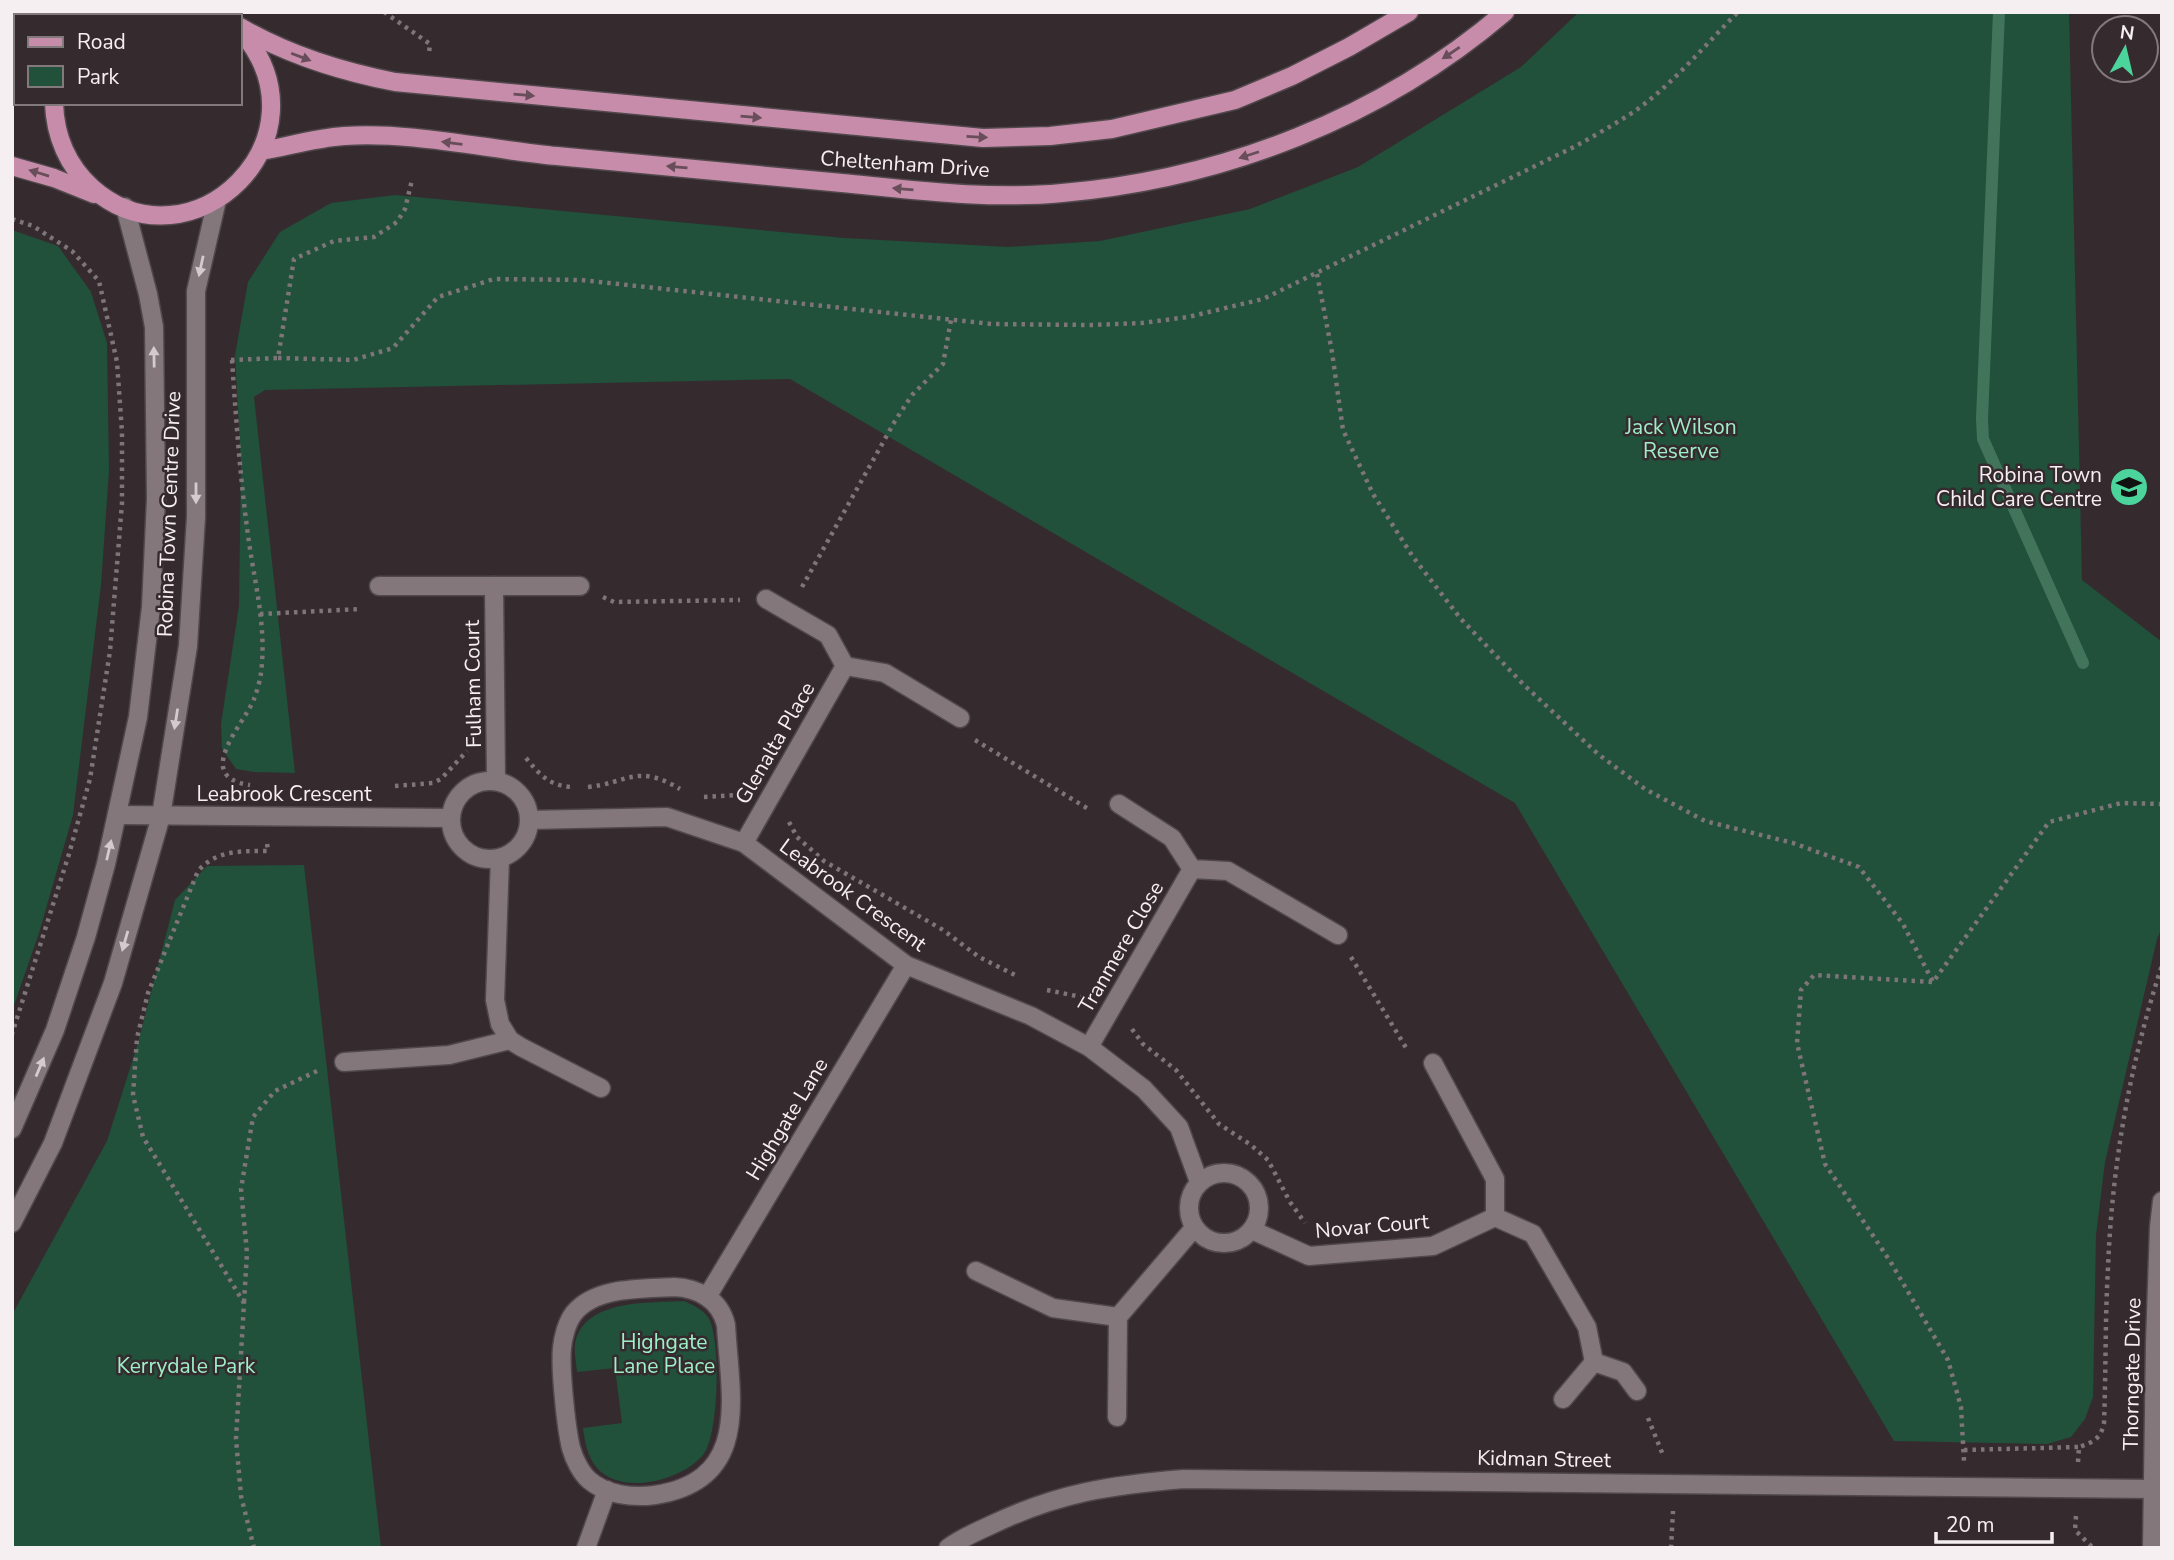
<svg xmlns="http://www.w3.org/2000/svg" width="2174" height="1560" font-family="'Nunito Sans',sans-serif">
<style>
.green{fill:#21503b}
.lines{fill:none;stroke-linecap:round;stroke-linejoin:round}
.stream{stroke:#42745c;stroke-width:12}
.minor-casing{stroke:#50484c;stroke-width:21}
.major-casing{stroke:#50484c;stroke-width:21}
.path{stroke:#7d7578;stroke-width:4.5;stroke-dasharray:3.5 5;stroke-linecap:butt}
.minor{stroke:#83777c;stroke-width:18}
.major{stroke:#c78ca9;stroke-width:18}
.oneway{fill:#684d5a}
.oneway2{fill:#d4cbcf}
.labels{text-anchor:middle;stroke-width:5;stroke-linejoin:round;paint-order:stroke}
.street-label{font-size:21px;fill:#f6eff2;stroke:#352b2f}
.park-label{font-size:21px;fill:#9eefc7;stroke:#352b2f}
.poi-label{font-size:21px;fill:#f6eff2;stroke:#352b2f;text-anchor:end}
</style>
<rect width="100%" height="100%" fill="#352b2f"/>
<!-- green -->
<g class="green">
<polygon points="1579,12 2069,12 2082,580 2162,642 2162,927 2157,939 2105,1162 2096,1235 2093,1397 2085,1419 2071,1437 2047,1444 1894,1441 1515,803 790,379 265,390 254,397 295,773 254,772 236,769 222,749 221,724 239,606 241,463 235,355 248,282 280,232 331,203 395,195 844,238 1008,247 1100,241 1250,209 1358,167 1521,67"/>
<polygon points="12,230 58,246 91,292 107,343 109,471 101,585 73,815 39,933 12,1011"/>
<polygon points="304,865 381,1548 12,1548 12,1315 107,1141 138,1043 175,900 207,866"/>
<path d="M684 1301C693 1305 704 1310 709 1319 721 1341 719 1437 703 1455 681 1481 622 1496 597 1468 587 1456 585 1442 583 1428L622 1423 615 1368 577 1372C576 1361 573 1349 576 1339 589 1299 650 1303 684 1301Z"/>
</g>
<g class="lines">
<!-- stream -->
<polyline class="stream" points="1999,12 1982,419 1983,439 2083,663"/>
<defs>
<g id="minor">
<polyline points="379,586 580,586"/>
<polyline points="494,586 496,781"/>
<polyline points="766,599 828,635 845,666 885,673 960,718"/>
<circle cx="490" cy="820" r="39"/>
<polyline points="1119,804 1172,838 1192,869 1228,871 1338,935"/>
<polyline points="117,815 450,818"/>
<polyline points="529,820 667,817 744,843 906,965 1031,1016 1089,1047 1144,1089 1179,1127 1199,1182"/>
<polyline points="744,843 845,666"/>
<polyline points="500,858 495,1000 500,1024 510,1040 521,1047 601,1088"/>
<polyline points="1089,1047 1192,869"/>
<polyline points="344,1062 449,1055 510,1040"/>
<polyline points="1433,1063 1495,1179 1495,1217 1533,1234 1587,1327 1594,1362"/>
<polyline points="12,1129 55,1030 86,937 106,864 138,717 151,607 156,499 154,327 148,294 125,207"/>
<circle cx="1224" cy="1208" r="35"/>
<polyline points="12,1223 53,1143 113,983 161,816 188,646 196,517 196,291 217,200"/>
<polyline points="1252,1230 1309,1256 1433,1246 1495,1217"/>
<polyline points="976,1271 1053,1308 1118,1317"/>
<path d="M674 1287C699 1288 720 1300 726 1325 730 1397 752 1480 655 1495 633 1498 606 1495 589 1480 581 1473 574 1459 571 1448 566 1427 560 1369 562 1348 563 1337 567 1322 574 1313 596 1286 643 1289 674 1287Z"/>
<polyline points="707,1297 906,965"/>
<polyline points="1563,1399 1594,1362 1623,1372 1637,1391"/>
<polyline points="1117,1417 1118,1317 1194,1228"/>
<polyline points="586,1548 607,1490"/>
<path d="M948 1548C961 1538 976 1532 991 1525 1058 1493 1110 1485 1184 1479L2153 1489"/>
<polyline points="2152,1548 2155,1343 2159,1227 2162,1201"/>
</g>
<g id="major">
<polyline points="216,12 222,16"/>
<polyline points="104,16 109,12"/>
<path d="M240 27C288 55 339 71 395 82L983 138 1050 136 1112 129 1235 100 1292 76 1349 47 1409 12"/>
<polyline points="12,80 16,78"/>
<path d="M54 103C55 136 68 166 92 188 191 275 335 137 240 30"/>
<path d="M261 151C289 146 316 138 344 136 411 131 490 150 557 156 652 165 747 174 842 183 914 190 989 200 1062 193 1223 179 1381 118 1505 12"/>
<polyline points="12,166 54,178 94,194"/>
</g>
</defs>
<!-- minor casing -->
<use href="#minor" class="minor-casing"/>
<!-- major casing -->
<use href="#major" class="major-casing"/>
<!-- path -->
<g class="path">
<polyline points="384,12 430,44 429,53"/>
<polyline points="27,16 31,12"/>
<polyline points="12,29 16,26"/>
<polyline points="12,219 33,226 72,251 99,281 117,362 122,432 122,503 110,651 90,779 69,854 12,1034"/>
<polyline points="1317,274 1332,352 1343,430 1373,494 1413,557 1461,619 1523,684 1598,754 1645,789 1705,821 1793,843 1859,867 1903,924 1933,982 2049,822 2121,803 2162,804"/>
<path d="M278 358 353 360 393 348 438 297 494 279 581 280 992 324 1092 325 1142 323 1188 317 1263 299 1574 147C1594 136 1615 124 1635 111 1673 84 1705 45 1738 12"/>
<polyline points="231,360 278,358 294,259 334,241 374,237 397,222 405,209 412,180"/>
<path d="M232 360C236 418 240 477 248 535 254 581 267 626 261 673 260 681 257 691 254 699 243 726 192 777 250 785"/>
<polyline points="802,587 895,421 912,395 943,364 951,320"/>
<polyline points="603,597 614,602 740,600"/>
<polyline points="260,614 361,609"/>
<polyline points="975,740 1090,810"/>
<path d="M526 758C539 774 549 786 572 787"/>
<polyline points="395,786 433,783 441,779 467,751"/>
<path d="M588 787C628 783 637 763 680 789"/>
<polyline points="704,797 737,795"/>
<polyline points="789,822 797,837 824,861 943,930 979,957 1017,976"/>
<polyline points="1351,957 1408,1051"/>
<polyline points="1932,982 1814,975 1801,990 1797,1043 1825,1164 1890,1261 1948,1360 1961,1407 1964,1461"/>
<polyline points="1047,990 1086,998"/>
<polyline points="1132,1029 1143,1044 1176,1070 1219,1124 1251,1145 1268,1160 1290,1202 1305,1223"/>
<polyline points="244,1302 247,1253 241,1189 253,1117 275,1091 317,1071"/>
<polyline points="1648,1418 1663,1455"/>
<polyline points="1964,1450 2079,1447"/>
<path d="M2078 1462 2079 1447C2094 1442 2101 1438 2104 1423 2106 1371 2105 1320 2108 1268 2112 1165 2130 1063 2162 965"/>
<polyline points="2076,1516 2075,1530 2093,1548"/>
<path d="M254 1548 241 1496 236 1439 244 1303 143 1137 133 1095 137 1038 148 993 198 871C216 850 241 851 268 851L267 843"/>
<polyline points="1671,1548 1673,1511"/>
</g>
<!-- minor -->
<use href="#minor" class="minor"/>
<!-- major -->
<use href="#major" class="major"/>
</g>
<!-- one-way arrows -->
<defs><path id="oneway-solid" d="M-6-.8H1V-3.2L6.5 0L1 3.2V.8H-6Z" transform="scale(1.75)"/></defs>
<g class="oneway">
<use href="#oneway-solid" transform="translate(1451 53) rotate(146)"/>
<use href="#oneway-solid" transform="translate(301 57) rotate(21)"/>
<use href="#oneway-solid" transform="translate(524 95) rotate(5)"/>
<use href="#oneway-solid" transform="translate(751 117) rotate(5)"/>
<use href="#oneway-solid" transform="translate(977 137) rotate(3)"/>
<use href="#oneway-solid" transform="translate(452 143) rotate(-173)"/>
<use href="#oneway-solid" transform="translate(1249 155) rotate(162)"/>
<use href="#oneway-solid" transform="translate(677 167) rotate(-175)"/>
<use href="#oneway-solid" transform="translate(39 173) rotate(-163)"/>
<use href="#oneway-solid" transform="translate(903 189) rotate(-175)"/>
</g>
<g class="oneway2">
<use href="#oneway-solid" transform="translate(201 266) rotate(102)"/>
<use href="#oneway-solid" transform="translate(154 357) rotate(-91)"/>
<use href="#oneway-solid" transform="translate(196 493) rotate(90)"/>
<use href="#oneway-solid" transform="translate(176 719) rotate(99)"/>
<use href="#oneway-solid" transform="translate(109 850) rotate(-77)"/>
<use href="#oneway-solid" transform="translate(125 941) rotate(106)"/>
<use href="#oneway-solid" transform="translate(40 1067) rotate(-67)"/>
</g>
<!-- icons -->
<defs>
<symbol id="school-disc" viewBox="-11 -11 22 22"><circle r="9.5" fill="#4bd49b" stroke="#352b2f"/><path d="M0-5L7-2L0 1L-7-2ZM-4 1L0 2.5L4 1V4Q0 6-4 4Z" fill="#111"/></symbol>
</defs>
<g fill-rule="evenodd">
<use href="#school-disc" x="2107" y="465" width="44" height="44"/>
</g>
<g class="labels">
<!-- street labels -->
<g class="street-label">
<text transform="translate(905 164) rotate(4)" y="7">Cheltenham Drive</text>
<text transform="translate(169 514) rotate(-88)" y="7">Robina Town Centre Drive</text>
<text transform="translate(473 684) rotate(-91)" y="7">Fulham Court</text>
<text transform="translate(775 743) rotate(-60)" y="7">Glenalta Place</text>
<text x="284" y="801">Leabrook Crescent</text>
<text transform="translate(853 895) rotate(36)" y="7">Leabrook Crescent</text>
<text transform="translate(1121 947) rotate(-60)" y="7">Tranmere Close</text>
<text transform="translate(787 1119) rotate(-59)" y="7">Highgate Lane</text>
<text transform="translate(1372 1226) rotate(-5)" y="7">Novar Court</text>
<text transform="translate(2132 1374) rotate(-89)" y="7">Thorngate Drive</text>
<text transform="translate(1544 1459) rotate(1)" y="7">Kidman Street</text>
</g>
<!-- park labels -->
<g class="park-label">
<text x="1681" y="434">Jack Wilson<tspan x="1681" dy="24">Reserve</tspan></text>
<text x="664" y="1349">Highgate<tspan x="664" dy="24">Lane Place</tspan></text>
<text x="186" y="1373">Kerrydale Park</text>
</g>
<!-- poi labels -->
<g class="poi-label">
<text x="2102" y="482">Robina Town<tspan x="2102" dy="24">Child Care Centre</tspan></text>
</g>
</g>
<!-- border -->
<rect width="2174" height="1560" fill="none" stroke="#f6eff2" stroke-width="28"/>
<!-- legend -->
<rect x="14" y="14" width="228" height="91" fill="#352b2f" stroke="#82797d" stroke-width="2"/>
<rect x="28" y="37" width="35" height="10" fill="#c78ca9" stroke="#82797d" stroke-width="2"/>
<text x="77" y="49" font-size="21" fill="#f6eff2">Road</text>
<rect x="28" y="66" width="35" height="21" fill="#21503b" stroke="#82797d" stroke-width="2"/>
<text x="77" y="84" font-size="21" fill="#f6eff2">Park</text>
<!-- north arrow -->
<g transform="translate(2125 49) rotate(8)"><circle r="33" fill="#352b2f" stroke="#82797d" stroke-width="2"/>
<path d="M0-5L12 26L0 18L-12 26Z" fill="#4bd49b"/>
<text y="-10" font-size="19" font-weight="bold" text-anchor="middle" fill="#f6eff2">N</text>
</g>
<!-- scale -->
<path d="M1936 1532v10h116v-10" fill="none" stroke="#f6eff2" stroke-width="3.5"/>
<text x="1946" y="1532" font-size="21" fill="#f6eff2" stroke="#352b2f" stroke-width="5" paint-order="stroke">20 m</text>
</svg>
